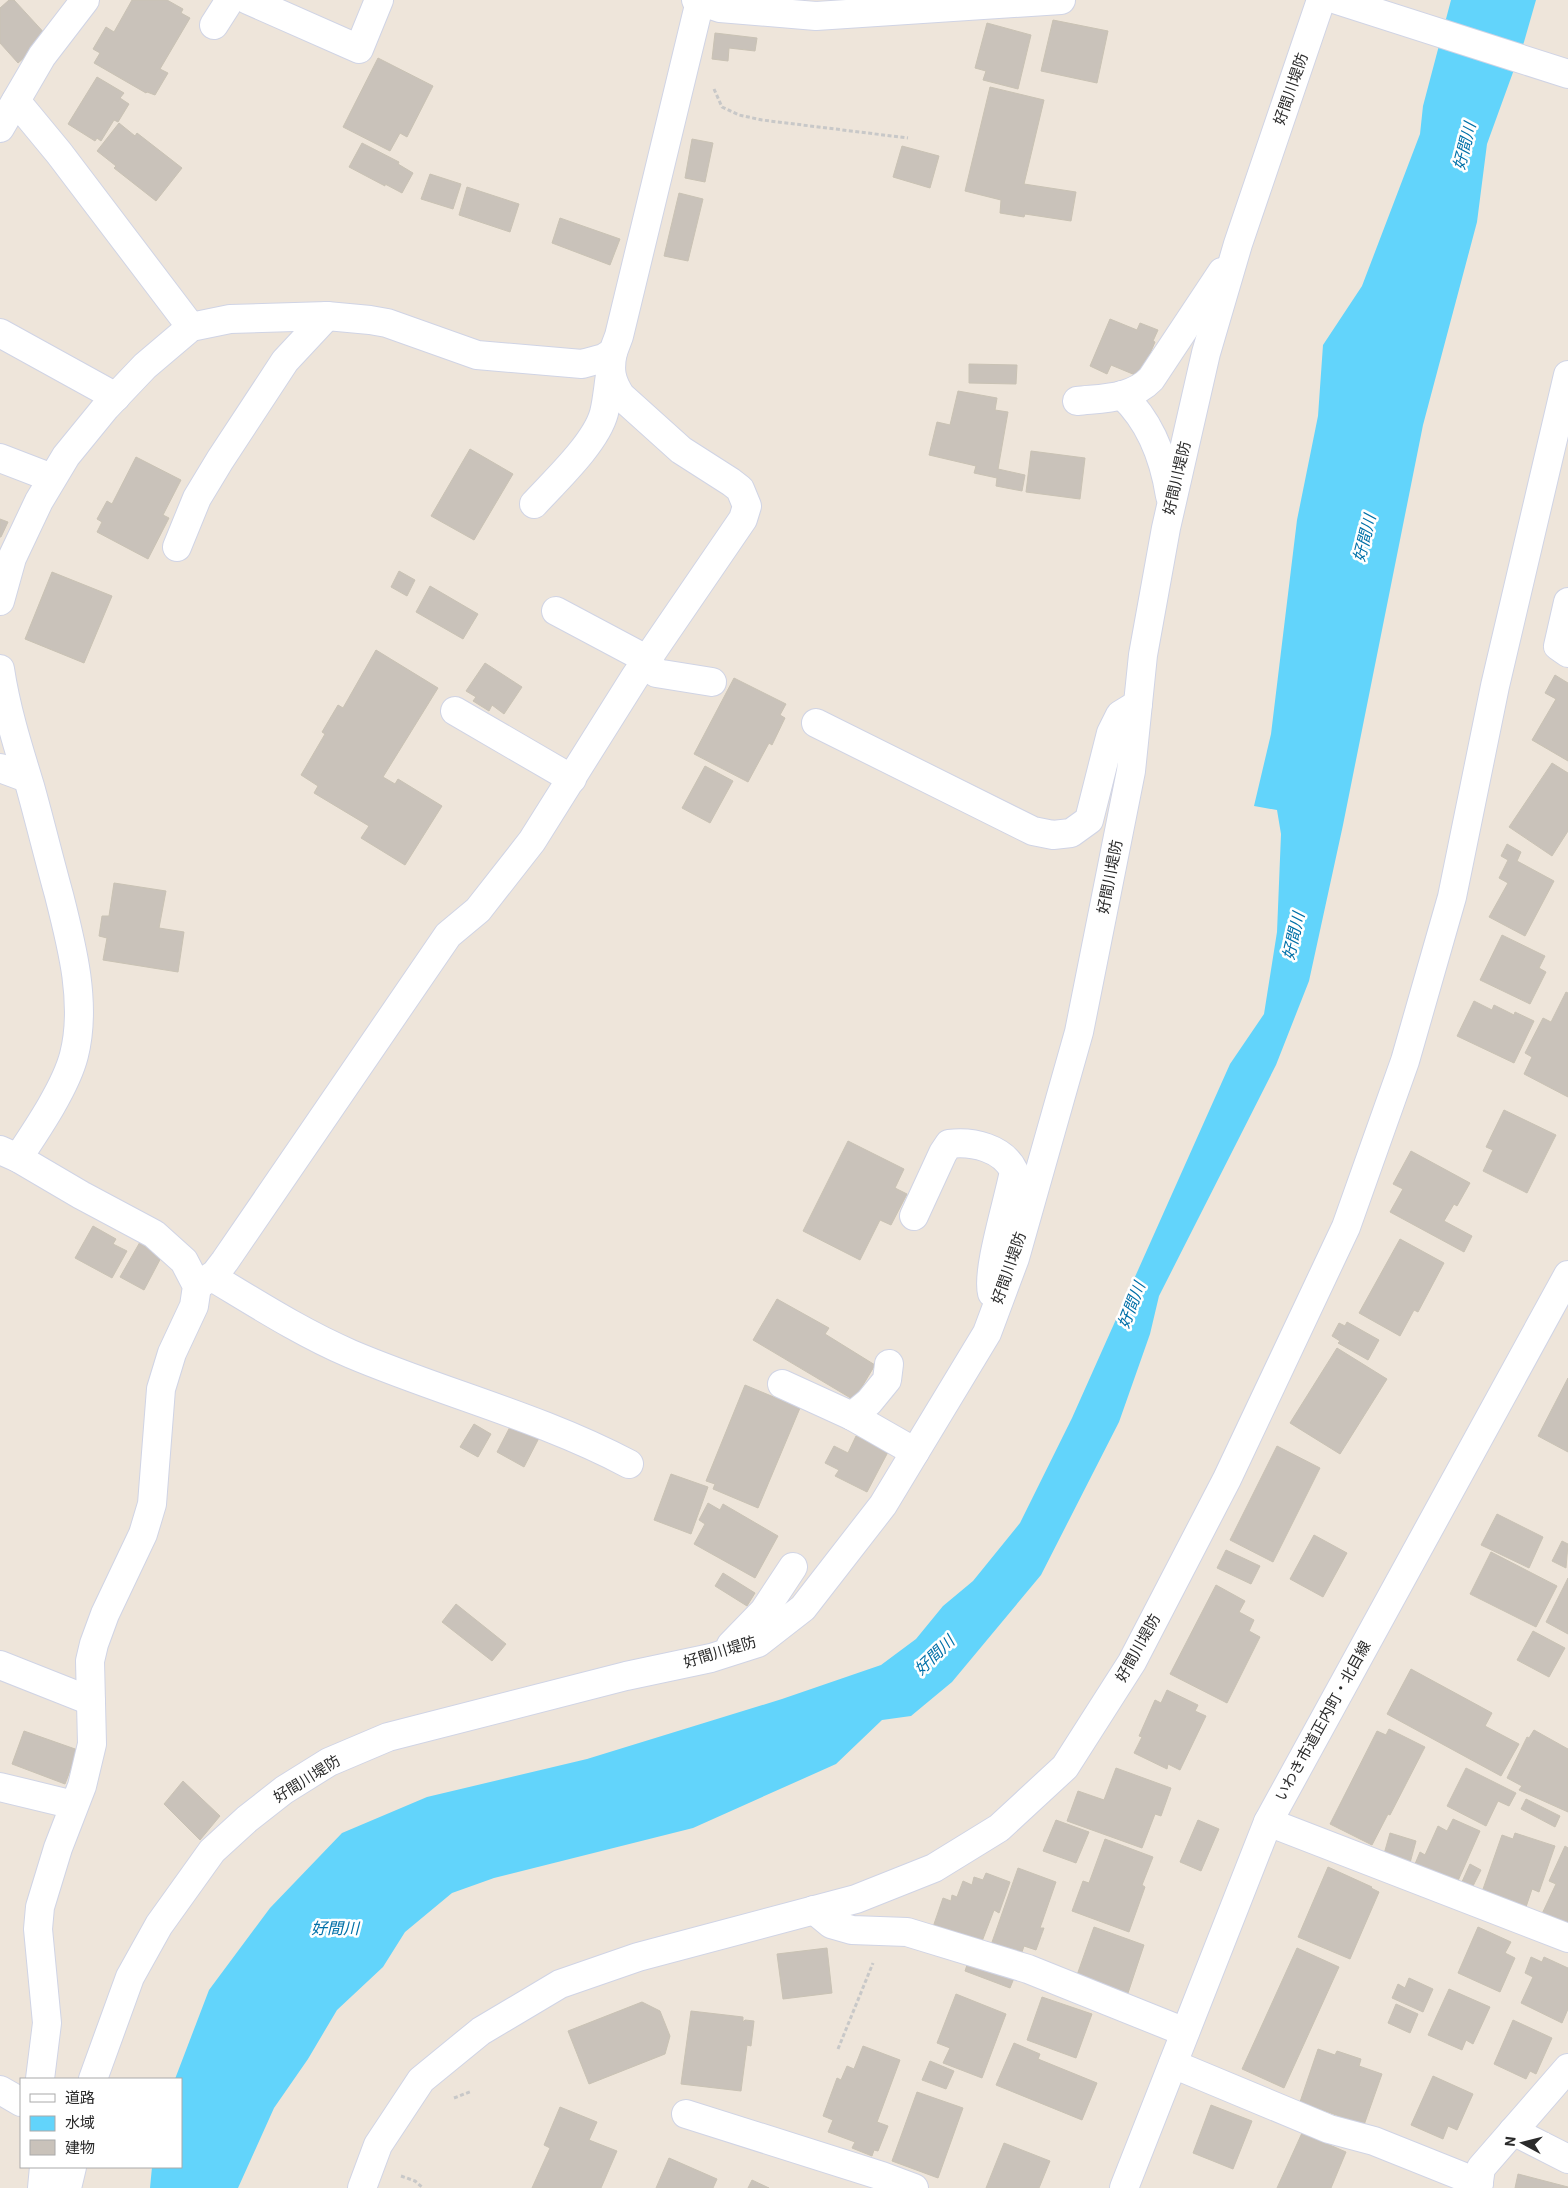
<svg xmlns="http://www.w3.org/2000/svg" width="1568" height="2188" font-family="Roboto,'Noto Sans JP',sans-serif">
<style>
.water{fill:#62d4fb}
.building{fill:#c9c2ba;stroke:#c9c2b4}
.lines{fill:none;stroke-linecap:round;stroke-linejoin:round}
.street-casing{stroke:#d0d4e5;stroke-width:30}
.secondary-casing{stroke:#d0d4e5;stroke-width:30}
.path{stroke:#c8c8c8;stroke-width:3;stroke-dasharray:4 2.5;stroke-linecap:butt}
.street{stroke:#fff;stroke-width:28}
.secondary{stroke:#fff;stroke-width:28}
.labels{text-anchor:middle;stroke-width:5;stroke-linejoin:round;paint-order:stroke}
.street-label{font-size:15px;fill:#2a2a2a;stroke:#fff}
.water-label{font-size:16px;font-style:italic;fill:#0070a8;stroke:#fff}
</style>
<rect width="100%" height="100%" fill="#eee5da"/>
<!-- water -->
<polygon class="water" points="1451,0 1536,0 1524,42 1487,144 1477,222 1423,425 1343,825 1309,981 1276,1065 1159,1296 1150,1334 1119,1422 1041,1575 952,1682 911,1716 882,1720 836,1764 693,1828 494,1878 452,1893 405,1932 383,1967 337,2010 308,2059 274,2108 238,2188 150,2188 152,2167 181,2167 181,2079 175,2079 209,1990 270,1908 342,1833 427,1797 587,1759 782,1699 881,1665 916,1639 943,1606 973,1581 1020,1523 1072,1418 1230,1064 1264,1014 1277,932 1281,834 1277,810 1254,806 1271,734 1297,520 1318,416 1323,345 1362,286 1420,134 1423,106"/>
<!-- building -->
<g class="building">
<polygon points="9,0 14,0 48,37 18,63 0,43 0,8"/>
<polygon points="132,0 167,0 183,9 181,13 190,18 160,69 168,73 155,95 147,92 146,93 94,63 100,53 93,49 106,27 114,32"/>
<polygon points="1053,20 1108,31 1097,83 1041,71"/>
<polygon points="987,23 1031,35 1018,89 983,80 986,71 975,68"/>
<polygon points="715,33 757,38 755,51 729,48 728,61 712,59"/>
<polygon points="378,58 433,86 407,137 400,133 390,151 343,127"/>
<polygon points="97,77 124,93 120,98 129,104 118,122 114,120 101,141 97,138 95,141 68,124"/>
<polygon points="990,87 1044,100 1024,184 1076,192 1071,221 1025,214 1024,217 1000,213 1001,200 965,191"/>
<polygon points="119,123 135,136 137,133 182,168 156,201 114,168 116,166 97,151"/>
<polygon points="692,139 713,143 705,182 685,178"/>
<polygon points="362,143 399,162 398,164 413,173 402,193 385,184 385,186 349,167"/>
<polygon points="902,146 939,156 930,188 893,177"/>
<polygon points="430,174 461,184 453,209 421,199"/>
<polygon points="467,187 519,204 510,232 459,215"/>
<polygon points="679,193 703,199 688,261 664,256"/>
<polygon points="560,218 620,239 610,265 552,243"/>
<polygon points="1110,319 1137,330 1140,323 1158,330 1153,341 1155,342 1140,377 1111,365 1107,374 1090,366"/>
<polygon points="969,364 1017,365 1016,384 969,383"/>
<polygon points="958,391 997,398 995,410 1008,412 998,469 1025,475 1022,491 996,486 997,478 974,473 976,466 929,455 937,422 950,425"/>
<polygon points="470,449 513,474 474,540 431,516"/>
<polygon points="1031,451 1085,458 1080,499 1026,492"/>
<polygon points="136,457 181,480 163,515 169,518 148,559 97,532 102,522 97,519 107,501 112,504"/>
<polygon points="0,519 8,522 1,537 0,537"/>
<polygon points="399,571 415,580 407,596 391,587"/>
<polygon points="52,572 112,596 84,663 25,639"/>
<polygon points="430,586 478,614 463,639 416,612"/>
<polygon points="376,650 438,688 383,777 395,784 398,779 442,806 405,865 361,838 369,826 314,793 318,786 301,775 325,734 322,732 338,705 343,708"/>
<polygon points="485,663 522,687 504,714 492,705 489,711 473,701 476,697 466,691"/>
<polygon points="1555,675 1568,683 1568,761 1532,740 1556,699 1545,693"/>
<polygon points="734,678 786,704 780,715 785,718 772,745 769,743 748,782 694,754"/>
<polygon points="1552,763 1568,773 1568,831 1552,856 1509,827"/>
<polygon points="705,766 733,781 710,823 682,808"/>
<polygon points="1507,844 1521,852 1517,861 1554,881 1525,936 1489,917 1508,883 1499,878 1508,860 1501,856"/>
<polygon points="114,883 166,891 159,928 184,932 178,972 103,960 107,938 99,936 102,916 109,916"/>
<polygon points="1502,935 1545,956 1539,968 1546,972 1530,1004 1480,980"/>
<polygon points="1566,992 1568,993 1568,1097 1524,1074 1532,1057 1525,1053 1543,1018 1551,1022"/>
<polygon points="1474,1001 1492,1010 1494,1005 1514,1015 1515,1012 1534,1021 1514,1063 1457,1036"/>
<polygon points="1504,1110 1556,1135 1527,1193 1483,1171 1493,1150 1486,1147"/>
<polygon points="848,1141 904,1169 895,1188 907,1194 891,1225 880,1220 860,1260 803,1231"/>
<polygon points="1411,1151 1470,1183 1457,1206 1454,1204 1444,1221 1472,1236 1464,1252 1390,1212 1403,1189 1393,1184"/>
<polygon points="93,1226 116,1239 113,1244 127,1251 112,1278 75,1258"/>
<polygon points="1400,1239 1444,1263 1418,1312 1414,1310 1400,1336 1359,1313"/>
<polygon points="140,1242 163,1254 144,1290 120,1277"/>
<polygon points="777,1299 829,1328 825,1334 875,1365 854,1400 753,1340"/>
<polygon points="1347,1322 1379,1340 1368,1360 1338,1343 1340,1341 1332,1336 1339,1323 1345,1326"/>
<polygon points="1337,1348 1387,1379 1340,1454 1290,1423"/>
<polygon points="1568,1378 1568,1452 1538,1436"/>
<polygon points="745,1385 800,1408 758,1508 713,1489 715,1484 706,1481"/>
<polygon points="513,1421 540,1436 524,1467 497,1452"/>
<polygon points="474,1424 491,1434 478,1457 460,1447"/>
<polygon points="856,1436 888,1452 867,1492 835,1476 839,1470 825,1463 834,1446 848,1453"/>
<polygon points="1277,1446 1320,1468 1273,1562 1230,1540"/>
<polygon points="671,1474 708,1487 691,1534 654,1520"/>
<polygon points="708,1503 720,1510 723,1504 778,1536 755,1578 694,1544 705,1524 699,1520"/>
<polygon points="1497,1514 1543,1537 1529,1568 1481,1545"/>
<polygon points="1314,1535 1347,1553 1323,1597 1290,1579"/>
<polygon points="1562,1541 1568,1544 1566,1568 1552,1561"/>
<polygon points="1226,1550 1260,1566 1251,1584 1217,1568"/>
<polygon points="1491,1552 1557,1586 1536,1627 1470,1594"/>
<polygon points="723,1573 755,1593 747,1606 715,1586"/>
<polygon points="1568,1578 1568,1634 1546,1622"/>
<polygon points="1216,1585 1245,1601 1239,1612 1254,1620 1249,1631 1260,1637 1227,1703 1170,1674"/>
<polygon points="456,1604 506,1644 492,1661 442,1622"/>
<polygon points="1533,1631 1565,1648 1549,1677 1517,1660"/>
<polygon points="1411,1669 1492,1713 1485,1726 1519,1744 1501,1776 1387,1714"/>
<polygon points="1167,1690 1198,1705 1195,1711 1206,1716 1180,1770 1168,1764 1167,1769 1134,1753 1142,1737 1139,1736 1155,1700 1161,1703"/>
<polygon points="1389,1729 1425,1747 1390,1815 1388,1814 1372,1845 1330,1824 1377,1731 1386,1735"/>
<polygon points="1534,1730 1568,1749 1568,1812 1519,1790 1522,1786 1507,1778 1527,1737 1529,1738"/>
<polygon points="24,1731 78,1750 65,1784 12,1764"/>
<polygon points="1116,1768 1171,1788 1161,1816 1155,1814 1142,1848 1067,1821 1078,1791 1104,1800"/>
<polygon points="1466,1768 1516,1793 1509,1806 1498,1801 1486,1826 1447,1806"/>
<polygon points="183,1781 220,1816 200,1840 164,1804"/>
<polygon points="1526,1799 1560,1816 1555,1827 1521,1809"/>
<polygon points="1453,1819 1480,1831 1457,1883 1415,1864 1420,1852 1425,1855 1438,1826 1447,1831"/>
<polygon points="1056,1820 1089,1832 1076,1863 1043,1851"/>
<polygon points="1198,1820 1219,1829 1201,1871 1180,1862"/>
<polygon points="1390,1833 1416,1841 1410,1863 1384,1854"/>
<polygon points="1515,1833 1555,1846 1539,1892 1532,1889 1526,1907 1482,1892 1502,1835 1513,1839"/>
<polygon points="1105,1839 1153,1857 1142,1885 1145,1887 1129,1932 1072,1911 1083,1881 1089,1883"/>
<polygon points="1565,1846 1568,1848 1568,1927 1541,1916 1556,1884 1549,1881"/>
<polygon points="1470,1864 1481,1870 1472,1888 1461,1884"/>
<polygon points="1328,1867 1372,1887 1371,1888 1379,1892 1350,1959 1298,1937"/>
<polygon points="1018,1868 1056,1882 1040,1928 1044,1928 1036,1950 1024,1946 1021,1955 991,1945"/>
<polygon points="986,1873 1010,1882 999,1913 994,1910 981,1944 933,1927 943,1898 951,1901 952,1895 957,1897 963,1881 972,1885 974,1877 983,1880"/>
<polygon points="1094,1927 1144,1945 1127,1996 1076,1978"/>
<polygon points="1478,1927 1511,1942 1505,1953 1515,1958 1500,1992 1458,1973"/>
<polygon points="827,1948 832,1993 783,1999 777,1954"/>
<polygon points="1297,1948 1339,1967 1284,2088 1242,2069"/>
<polygon points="1531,1957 1542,1962 1544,1957 1568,1968 1568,2009 1562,2023 1521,2003 1533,1977 1525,1973"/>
<polygon points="969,1959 1014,1978 1010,1988 965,1971"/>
<polygon points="1409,1978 1433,1989 1423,2012 1392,1998 1398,1984 1405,1988"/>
<polygon points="1449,1989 1490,2007 1473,2044 1466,2040 1462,2050 1428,2035"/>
<polygon points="956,1994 1006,2014 982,2078 943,2063 950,2048 937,2043"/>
<polygon points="1042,1997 1092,2014 1076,2058 1027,2040"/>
<polygon points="642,2002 660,2011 670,2036 665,2054 589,2084 568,2031"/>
<polygon points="1396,2004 1418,2014 1410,2033 1388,2023"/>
<polygon points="691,2011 743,2017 743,2022 745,2020 754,2021 751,2046 747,2045 741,2091 681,2084"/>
<polygon points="1513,2020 1552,2038 1536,2074 1530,2071 1526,2079 1494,2064"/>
<polygon points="1014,2043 1040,2054 1038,2059 1097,2083 1082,2120 996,2085"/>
<polygon points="863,2046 900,2060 877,2122 888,2126 878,2151 874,2150 872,2156 852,2148 855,2142 828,2132 833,2120 823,2116 837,2078 841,2080 847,2066 854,2069"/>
<polygon points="1318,2049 1335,2055 1337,2051 1361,2059 1359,2066 1382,2074 1364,2125 1300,2102"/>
<polygon points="930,2061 954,2071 946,2089 922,2080"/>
<polygon points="1433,2076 1473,2094 1457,2130 1448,2126 1443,2139 1411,2125"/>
<polygon points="917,2092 963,2108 938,2178 892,2161"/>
<polygon points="1211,2105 1252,2121 1233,2169 1193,2153"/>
<polygon points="560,2107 597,2122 589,2140 617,2151 601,2188 532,2188 550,2148 544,2145"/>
<polygon points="1302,2133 1346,2152 1331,2188 1277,2188"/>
<polygon points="1004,2143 1050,2161 1039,2188 986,2188"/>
<polygon points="669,2158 717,2179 713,2188 656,2188"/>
<polygon points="1518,2174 1568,2187 1567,2188 1515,2188"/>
<polygon points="752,2180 769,2188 748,2188"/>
</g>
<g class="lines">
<defs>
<g id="street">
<polyline points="248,0 359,49 379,0"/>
<polyline points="696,0 720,8 816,16 1061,0"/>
<polyline points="1337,0 1568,74"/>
<polyline points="214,25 230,0"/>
<polyline points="16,101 59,153 191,327"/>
<polyline points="0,128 42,56 85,0"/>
<polyline points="0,333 116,397"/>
<path d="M1122 395C1151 422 1164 458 1170 496"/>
<path d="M1077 401C1103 398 1132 399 1151 379L1222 272"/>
<polyline points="0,458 52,478"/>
<path d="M534 504C555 481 596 443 604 413 607 401 608 388 610 375"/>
<polyline points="177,547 197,498 220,460 285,361 327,316"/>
<polyline points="0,601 12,558 39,501 66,456 106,407 145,366 191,327 230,319 327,316 370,320 387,323 477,355 582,364 604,358 613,352 619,336 700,1"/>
<polyline points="1568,602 1558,646 1568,653"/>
<polyline points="556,611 648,660 656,673 712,682"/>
<path d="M0 669C6 709 18 747 30 786 40 822 49 859 59 895 72 946 87 1004 74 1055 66 1087 36 1131 18 1158"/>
<polyline points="455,711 572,779"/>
<polyline points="816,723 1033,831 1053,835 1071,833 1089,820 1111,733 1120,715 1138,704"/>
<polyline points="0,768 27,778"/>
<polyline points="0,1150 18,1158 81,1195 154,1234 184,1261 197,1286 194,1306 172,1353 161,1389 152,1504 143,1534 105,1614 94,1644 90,1661 92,1744 82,1786 58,1848 40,1907 38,1929 47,2023 40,2079"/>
<path d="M914 1216 943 1153 949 1144C973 1141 1003 1148 1014 1171 1009 1199 986 1271 992 1293"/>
<path d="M212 1277C257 1304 302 1333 351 1354 443 1393 540 1417 629 1464"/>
<path d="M197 1286 215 1274 225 1261 448 935 478 910 532 841 635 677 743 519 747 506 740 489 731 482 681 450 621 396C611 381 609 370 613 352"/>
<polyline points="782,1384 852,1416 915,1452"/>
<polyline points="852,1416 869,1402 887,1380 889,1364"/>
<polyline points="731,1645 764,1611 793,1567"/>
<polyline points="0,1665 91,1701"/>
<polyline points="0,1787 74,1805"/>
<polyline points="1268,1822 1568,1938"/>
<polyline points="814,1910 831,1924 852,1930 907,1932 1028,1969 1185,2032"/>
<polyline points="1173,2064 1329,2129 1374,2141 1479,2183"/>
<polyline points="93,2079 130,1977 159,1925 212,1851 247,1819 284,1790 329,1762 388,1737 626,1676 711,1658 758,1643 803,1608 883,1505 987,1333 1015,1258 1079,1032 1131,771 1143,655 1166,528 1206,353 1238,244 1321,0"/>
<polyline points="0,2090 21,2102"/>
<polyline points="686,2114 882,2176 914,2188"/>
<polyline points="1513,2131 1568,2159"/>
<polyline points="42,2188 44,2167"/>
<polyline points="67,2188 72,2167"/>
<polyline points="362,2188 378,2145 421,2080 481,2031 560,1984 638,1957 856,1899 934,1868 999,1828 1065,1767 1132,1662 1227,1479 1346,1227 1405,1061 1452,897 1495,686 1568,375"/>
<polyline points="1478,2188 1481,2168 1568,2068"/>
</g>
<polyline id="secondary" points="1124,2188 1268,1822 1568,1275"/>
</defs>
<!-- street casing -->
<use href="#street" class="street-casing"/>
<!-- secondary casing -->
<use href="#secondary" class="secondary-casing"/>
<!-- path -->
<g class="path">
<polyline points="714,89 722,107 739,115 762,120 908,138"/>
<polyline points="838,2049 873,1963"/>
<polyline points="454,2098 472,2091"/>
<polyline points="401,2176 415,2181 423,2188"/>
</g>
<!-- street -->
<use href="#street" class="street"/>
<!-- secondary -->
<use href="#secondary" class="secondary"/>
</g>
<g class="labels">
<!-- street labels -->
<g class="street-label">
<text transform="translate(1291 89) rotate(-71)" y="5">好間川堤防</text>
<text transform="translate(1177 478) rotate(-77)" y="5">好間川堤防</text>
<text transform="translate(1110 877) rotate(-79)" y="5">好間川堤防</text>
<text transform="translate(1009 1268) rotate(-71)" y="5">好間川堤防</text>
<text transform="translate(1138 1648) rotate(-61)" y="5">好間川堤防</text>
<text transform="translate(720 1652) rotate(-17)" y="5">好間川堤防</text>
<text transform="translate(1323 1721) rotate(-61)" y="5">いわき市道正内町・北目線</text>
<text transform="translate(307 1779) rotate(-32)" y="5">好間川堤防</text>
</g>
<!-- water labels -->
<g class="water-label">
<text transform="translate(1464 146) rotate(-76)" y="6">好間川</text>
<text transform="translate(1364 538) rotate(-76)" y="6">好間川</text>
<text transform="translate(1293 936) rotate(-77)" y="6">好間川</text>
<text transform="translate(1131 1305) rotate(-69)" y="6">好間川</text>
<text transform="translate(934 1655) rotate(-44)" y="6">好間川</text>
<text x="335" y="1934">好間川</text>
</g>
</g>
<!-- legend -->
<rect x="20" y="2078" width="162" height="90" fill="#ffffff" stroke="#aaaaaa"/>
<rect x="30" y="2094" width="25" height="8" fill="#ffffff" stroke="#aaaaaa"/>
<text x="65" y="2103" font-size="15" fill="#2a2a2a">道路</text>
<rect x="30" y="2116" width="25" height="15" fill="#62d4fb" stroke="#aaaaaa"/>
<text x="65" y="2128" font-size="15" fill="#2a2a2a">水域</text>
<rect x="30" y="2140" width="25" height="15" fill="#c9c2ba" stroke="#aaaaaa"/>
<text x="65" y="2153" font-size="15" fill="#2a2a2a">建物</text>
<!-- north arrow -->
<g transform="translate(1523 2143) rotate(277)" stroke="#ffffff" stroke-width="4" paint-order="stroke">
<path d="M0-4L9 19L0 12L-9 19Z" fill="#2a2a2a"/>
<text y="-8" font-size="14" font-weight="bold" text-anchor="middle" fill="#2a2a2a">N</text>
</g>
</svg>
